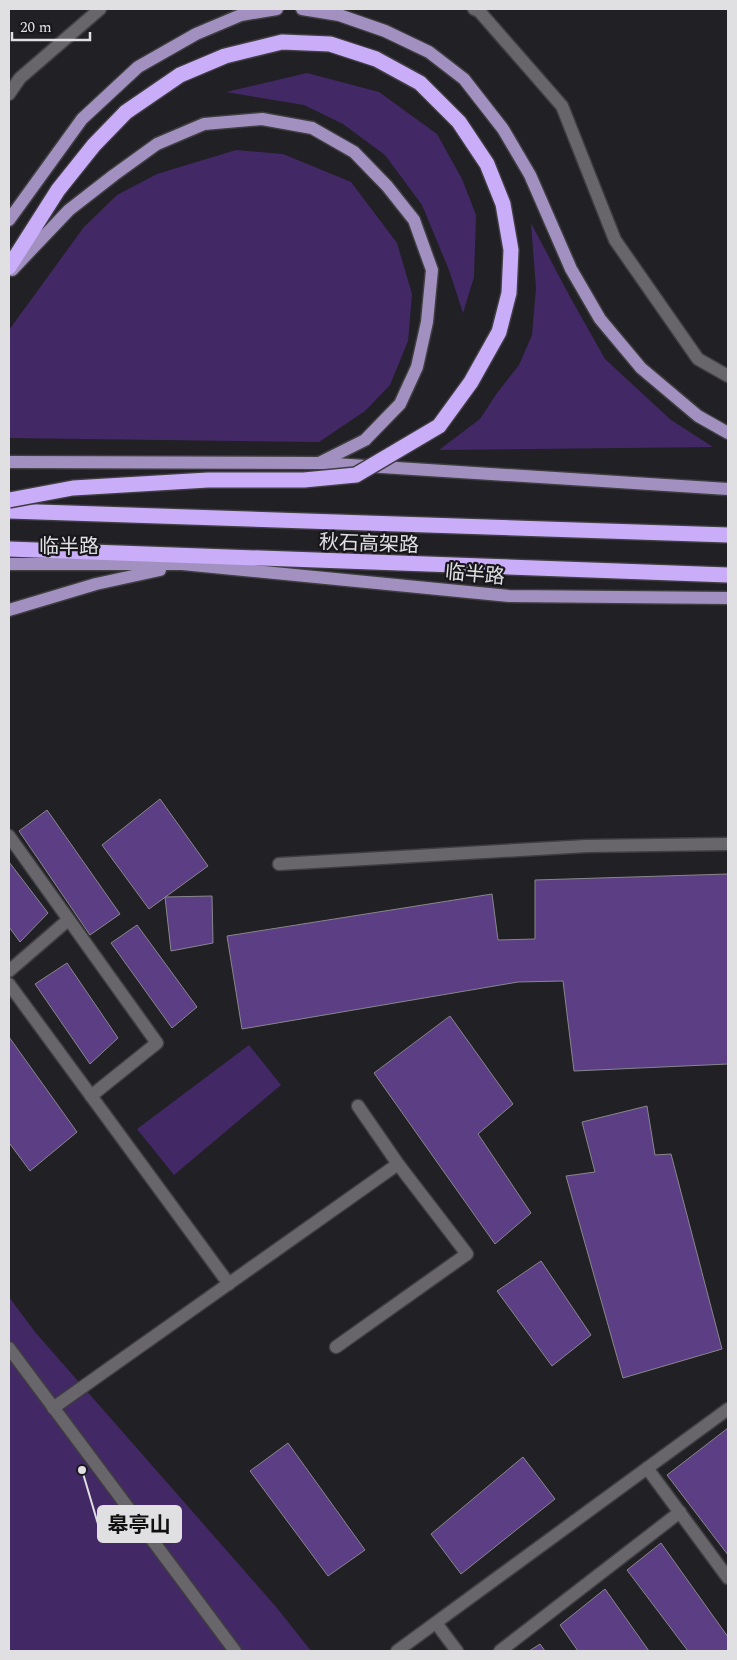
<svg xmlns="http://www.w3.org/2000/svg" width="737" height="1660" font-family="Spectral,'Noto Sans SC',serif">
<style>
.green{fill:#422965}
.building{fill:#5b3e83;stroke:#88878c}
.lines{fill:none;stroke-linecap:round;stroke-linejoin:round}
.minor-casing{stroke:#3e3d40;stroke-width:15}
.major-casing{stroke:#3e3d40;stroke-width:15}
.highway-casing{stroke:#3e3d40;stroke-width:18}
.minor{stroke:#68666b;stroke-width:12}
.major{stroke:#a291c0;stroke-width:12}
.highway{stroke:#c9adf9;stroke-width:15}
.highway-bridge-casing{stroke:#3e3d40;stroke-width:18;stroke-linecap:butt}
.highway-bridge{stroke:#c9adf9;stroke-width:15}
.labels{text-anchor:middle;stroke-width:4.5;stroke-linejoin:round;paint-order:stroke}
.street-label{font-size:20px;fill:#e0dfe2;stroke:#18171b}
.leader{fill:none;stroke:#e0dfe2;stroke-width:2}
.callout-dot{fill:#e0dfe2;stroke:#18171b;stroke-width:2}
.callout{fill:#e0dfe2;stroke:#e0dfe2;stroke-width:2}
.callout-label{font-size:21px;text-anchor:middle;font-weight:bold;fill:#111}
</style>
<rect width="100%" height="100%" fill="#212024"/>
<!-- green -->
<g class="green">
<polygon points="307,73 379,92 437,134 462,179 476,215 474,277 463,313 449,270 422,205 385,155 343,124 304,105 226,92"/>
<polygon points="236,150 283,154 351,182 397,243 412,294 408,341 390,385 365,411 319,442 9,438 9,330 84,227 117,195 157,174"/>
<polygon points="531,223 569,295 605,359 671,420 713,447 439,450 480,419 497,393 519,365 532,335 536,288"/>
<polygon points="249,1045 281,1085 174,1175 137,1129"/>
<polygon points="9,1297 35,1332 277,1608 311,1651 9,1651"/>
</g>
<!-- building -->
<g class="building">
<polygon points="160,799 208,866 149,909 102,845"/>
<polygon points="47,810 120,914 90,935 19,831"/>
<polygon points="9,862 48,913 20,942 9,927"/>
<polygon points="728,874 728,1064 574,1071 563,981 518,982 242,1029 227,936 492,894 498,940 535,939 535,880"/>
<polygon points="212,896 213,943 171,951 165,897"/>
<polygon points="137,925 197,1007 172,1028 111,943"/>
<polygon points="67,963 118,1038 90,1064 35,984"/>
<polygon points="450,1016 513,1104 478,1134 531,1213 495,1244 374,1073"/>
<polygon points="9,1037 77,1132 30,1171 10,1144 9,1145"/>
<polygon points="647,1106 655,1155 671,1154 722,1349 623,1378 566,1176 595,1172 582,1122"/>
<polygon points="541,1261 591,1335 552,1366 497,1291"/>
<polygon points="728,1428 728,1555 667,1475"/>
<polygon points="288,1443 365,1550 328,1576 250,1471"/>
<polygon points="523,1457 555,1499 461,1574 431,1534"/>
<polygon points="661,1543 728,1637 728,1651 688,1651 627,1570"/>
<polygon points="605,1589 649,1651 578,1651 560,1625"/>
<polygon points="540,1644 545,1651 529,1651"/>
</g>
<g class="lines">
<defs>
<g id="minor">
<polyline points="474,9 479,11 562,106 615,240 698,359 728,376"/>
<polyline points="9,94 20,78 100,9"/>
<polyline points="9,836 157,1043 91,1096"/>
<polyline points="279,864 587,846 728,844"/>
<polyline points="9,971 68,920"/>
<polyline points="9,984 229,1284"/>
<polyline points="336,1347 467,1254 398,1164 358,1106"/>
<polyline points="9,1348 235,1651"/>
<polyline points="53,1408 398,1164"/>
<polyline points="647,1468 728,1578"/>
<polyline points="436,1623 457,1651"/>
<polyline points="397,1651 728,1409"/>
<polyline points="500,1651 680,1512"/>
</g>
<g id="major">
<polyline points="302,9 339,15 385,31 429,52 464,79 503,129 530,175 571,269 600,319 641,368 698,416 728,433"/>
<polyline points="9,220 82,119 138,67 196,34 241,15 277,9"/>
<polyline points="12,270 69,210 114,175 157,144 204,124 262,119 312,128 354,152 387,186 414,220 432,270 427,322 417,367 400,404 365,440 319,463"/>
<polyline points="9,462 319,463 728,489"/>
<polyline points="9,564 182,564 509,596 728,598"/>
<polyline points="9,610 96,584 160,570"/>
</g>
<g id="highway">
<polyline points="9,267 58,190 94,145 126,112"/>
<polyline points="9,511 728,535"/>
<polyline points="9,549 728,575"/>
</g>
</defs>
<!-- minor casing -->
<use href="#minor" class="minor-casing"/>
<!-- major casing -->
<use href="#major" class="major-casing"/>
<!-- highway casing -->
<use href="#highway" class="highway-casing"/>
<!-- minor -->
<use href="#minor" class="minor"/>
<!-- major -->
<use href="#major" class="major"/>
<!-- highway -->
<use href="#highway" class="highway"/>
<defs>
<polyline id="highway-bridge" points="9,500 73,488 208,480 304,480 356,475 439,426 471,382 499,332 509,293 511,250 503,204 487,164 459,122 420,83 376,59 330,44 282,42 225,56 180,75 126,112"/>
</defs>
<!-- highway-bridge casing -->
<use href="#highway-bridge" class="highway-bridge-casing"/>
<!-- highway-bridge -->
<use href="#highway-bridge" class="highway-bridge"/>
</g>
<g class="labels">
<!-- street labels -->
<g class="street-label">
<text transform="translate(369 543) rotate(2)" y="7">秋石高架路</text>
<text x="69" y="553">临半路</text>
<text transform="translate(475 574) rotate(5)" y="7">临半路</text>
</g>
</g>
<!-- callouts -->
<path class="leader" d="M82 1470L98 1524"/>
<circle class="callout-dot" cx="82" cy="1470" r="5"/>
<rect class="callout" x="98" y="1506" width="83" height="36" rx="5"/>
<g class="callout-label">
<text x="139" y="1532">皋亭山</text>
</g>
<!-- border -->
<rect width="737" height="1660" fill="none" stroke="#e0dfe2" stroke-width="20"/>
<!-- scale -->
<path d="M12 32v8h78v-8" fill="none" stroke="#e0dfe2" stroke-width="2.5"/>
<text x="20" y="32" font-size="15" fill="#e0dfe2" stroke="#18171b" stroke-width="4" paint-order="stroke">20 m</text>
</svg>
